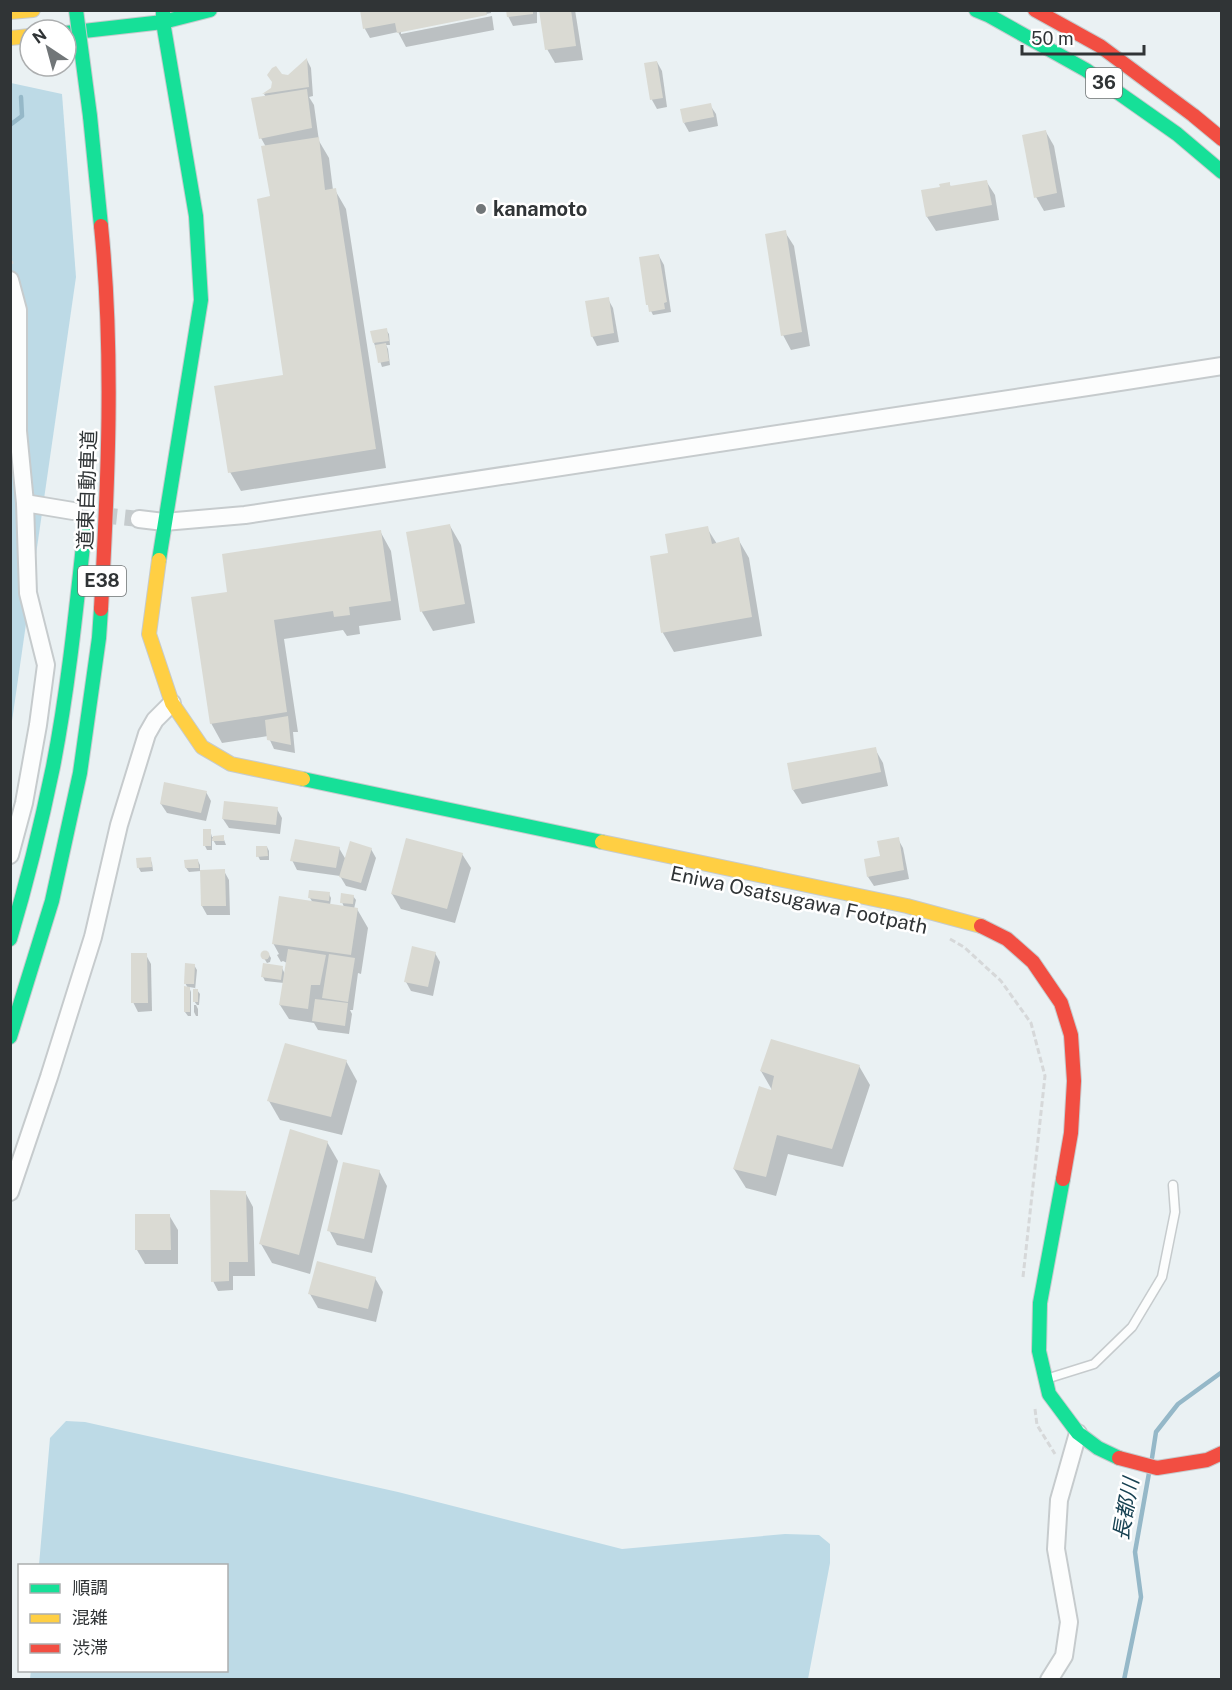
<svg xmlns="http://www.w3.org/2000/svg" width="1232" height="1690" font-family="'Public Sans','Noto Sans JP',sans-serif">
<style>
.green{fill:#bddae6}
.shadow{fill:#0003}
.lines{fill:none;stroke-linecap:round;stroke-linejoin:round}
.stream{stroke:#95b8c8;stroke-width:4.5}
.building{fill:#dadad3}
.street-tunnel{stroke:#c5cbcd;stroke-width:16;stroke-dasharray:16 8;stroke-linecap:butt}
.lane-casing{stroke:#c6cbcd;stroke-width:11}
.street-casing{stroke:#c6cbcd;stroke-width:20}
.fast-casing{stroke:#c6cbcd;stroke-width:16}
.slow-casing{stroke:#c6cbcd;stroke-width:16}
.jam-casing{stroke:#c6cbcd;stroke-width:16}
.path{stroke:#d6d8d9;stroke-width:3;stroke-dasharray:6 3;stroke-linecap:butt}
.lane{stroke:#fcfdfd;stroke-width:8}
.street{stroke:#fcfdfd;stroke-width:16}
.fast{stroke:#16e098;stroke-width:14}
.slow{stroke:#ffcf43;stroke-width:14}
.jam{stroke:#f24e42;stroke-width:14}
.fast-bridge-casing{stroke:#c6cbcd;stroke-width:16;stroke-linecap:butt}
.fast-bridge{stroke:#16e098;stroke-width:14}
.poi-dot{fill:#717678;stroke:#fff;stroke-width:2}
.labels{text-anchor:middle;stroke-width:5;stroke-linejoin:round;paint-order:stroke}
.shield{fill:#fff;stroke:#6e7172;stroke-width:1.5}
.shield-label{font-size:18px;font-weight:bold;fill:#303436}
.poi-label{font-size:20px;font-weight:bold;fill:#303436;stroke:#fff;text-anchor:start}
.street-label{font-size:20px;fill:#303436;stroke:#fff}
.water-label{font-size:21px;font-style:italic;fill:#184252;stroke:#fff}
</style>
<rect width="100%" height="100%" fill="#eaf1f3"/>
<!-- green -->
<g class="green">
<polygon points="11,83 62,94 76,277 11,728"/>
<polygon points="66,1421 85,1422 398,1492 622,1549 785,1534 819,1535 830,1544 830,1563 808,1679 30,1679 31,1670 226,1670 226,1566 39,1565 50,1438"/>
</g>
<!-- shadow -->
<g class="shadow">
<polygon points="361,10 491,10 491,13 401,31 401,34 492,16 494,30 406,47 398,32 370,38 365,29"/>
<polygon points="508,10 537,10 537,23 513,26 508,16"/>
<polygon points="541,10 575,10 583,60 555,63 547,49"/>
<polygon points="307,60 311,68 313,96 309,97 314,105 319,141 329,158 333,190 335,190 346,209 386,468 241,491 230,472 285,376 271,197 266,147 261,138 266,97 264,94 273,89 281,75 288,77"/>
<polygon points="657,62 662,71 667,107 657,109 652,100"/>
<polygon points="710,105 716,114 718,126 689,132 684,123"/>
<polygon points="1046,132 1054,146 1065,207 1044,211 1036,197"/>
<polygon points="986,181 995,195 999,220 936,231 927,217 941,188 949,183 951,187"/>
<polygon points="785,232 794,246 810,346 791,350 783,335"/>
<polygon points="659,256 664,265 671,312 653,315 648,305"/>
<polygon points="608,299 613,308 619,342 597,346 592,336"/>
<polygon points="386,330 389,334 390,345 386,345 388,349 390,365 382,367 374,343"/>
<polygon points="450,526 461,545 475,623 433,631 422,612 408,534"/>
<polygon points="707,528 717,544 738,539 749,558 762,636 674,652 663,633 652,557 669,554"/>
<polygon points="380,531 391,551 401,620 359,626 360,634 347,636 343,630 284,639 298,732 293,732 295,753 274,749 268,736 222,743 211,723 229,593"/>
<polygon points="875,749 883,763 888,786 802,804 793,790"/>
<polygon points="206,792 211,801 206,821 167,813 161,804"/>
<polygon points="277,809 282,818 280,834 229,828 223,819"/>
<polygon points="210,830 212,837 223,837 226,845 216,845 212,838 212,850 207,850 205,846"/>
<polygon points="898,839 903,848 909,879 874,886 868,877 882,857"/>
<polygon points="267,847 269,851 269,860 260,860 258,856"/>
<polygon points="339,848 346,860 371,849 376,858 366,891 346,886 340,876 297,870 292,860"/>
<polygon points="462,854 471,868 455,923 401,909 392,894"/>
<polygon points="150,859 152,863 153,871 141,872 138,867"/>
<polygon points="198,861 200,865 200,871 224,871 229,880 230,915 207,915 202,906 201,871 189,872 186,868"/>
<polygon points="329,894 331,898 330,905 344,907 342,902 353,896 356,900 354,909 357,909 368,928 361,974 358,973 353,1010 350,1010 352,1014 349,1034 318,1030 314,1023 289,1019 280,1005 284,983 265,981 263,977 282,968 285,974 287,963 283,961 281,962 277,955 279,954 273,943 313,903 310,898"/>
<polygon points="264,952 268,953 271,958 270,962 267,963 262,955"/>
<polygon points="435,953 440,962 433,996 411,991 406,982"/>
<polygon points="146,955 151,964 152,1011 138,1012 133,1002"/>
<polygon points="194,965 197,970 195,990 197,990 200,994 199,1005 197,1005 194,1001 195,988 189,987 191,992 191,1016 188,1016 185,1012 186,988 188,988 185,983"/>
<polygon points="194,1005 196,1005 198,1009 198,1016 196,1016 194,1012"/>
<polygon points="346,1061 357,1081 342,1135 280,1120 269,1101"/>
<polygon points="859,1066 870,1085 843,1167 788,1154 776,1196 746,1188 734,1169 772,1090 761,1071"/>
<polygon points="327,1142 338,1161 310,1274 272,1263 261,1244"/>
<polygon points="379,1171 387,1186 372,1253 337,1245 329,1230"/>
<polygon points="245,1192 253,1207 255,1276 233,1276 233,1290 218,1291 213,1281"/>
<polygon points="169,1215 178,1230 178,1264 145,1264 137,1250"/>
<polygon points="375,1278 383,1292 376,1322 318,1308 310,1294"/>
</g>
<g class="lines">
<!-- stream -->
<g class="stream">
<polyline points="10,125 22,116 21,97"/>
<polyline points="1152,1458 1156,1432 1178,1404 1222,1372"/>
<polyline points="1124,1680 1141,1597 1135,1552 1149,1473"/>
</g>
</g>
<!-- building -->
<g class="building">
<polygon points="360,10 486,10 487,15 397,33 395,23 363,29"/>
<polygon points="506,10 533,10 533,14 507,17"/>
<polygon points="539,10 571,10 576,46 545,50"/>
<polygon points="307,58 309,87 262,94 271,88 272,82 267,75 272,68 276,66 282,74 288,75"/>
<polygon points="657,61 663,98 650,100 644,63"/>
<polygon points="307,89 312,128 259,139 251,98"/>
<polygon points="711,103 714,117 683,123 680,109"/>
<polygon points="1046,130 1057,193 1034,198 1022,135"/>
<polygon points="319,137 325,190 336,188 376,449 228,473 214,386 283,375 257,199 270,196 261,146"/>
<polygon points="987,180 992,205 926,217 921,190 940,187 939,184 950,182 950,186"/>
<polygon points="786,230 802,332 781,336 765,234"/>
<polygon points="659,254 667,302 664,303 665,309 649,312 648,305 646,305 639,257"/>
<polygon points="609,297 614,333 591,337 585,301"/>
<polygon points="387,328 389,341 373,343 370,331"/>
<polygon points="386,343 389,361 378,363 375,345"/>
<polygon points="450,524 465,604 420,612 406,532"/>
<polygon points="708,526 712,544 739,537 752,617 661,633 650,556 668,553 665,534"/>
<polygon points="381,530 391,601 349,607 350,615 334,617 333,611 274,620 287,712 210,724 191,597 227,592 222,554"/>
<polygon points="288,716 291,745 267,740 265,720"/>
<polygon points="876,747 881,772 792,790 787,763"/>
<polygon points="164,782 207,791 201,813 160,804"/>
<polygon points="224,801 278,807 276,825 222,819"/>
<rect x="203" y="829" width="8" height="17"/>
<polygon points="224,835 224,841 212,841 213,836"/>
<polygon points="899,837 904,870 867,877 864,859 880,856 877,841"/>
<polygon points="406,838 463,853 447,909 391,894"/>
<polygon points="295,839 340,847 336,868 290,861"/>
<polygon points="350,841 372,848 361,883 339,877"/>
<polygon points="256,846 267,846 268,856 256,857"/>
<polygon points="151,857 152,867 137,868 136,858"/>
<polygon points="198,859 199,868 185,868 184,860"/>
<polygon points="225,869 226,906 201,906 200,870"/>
<polygon points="309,890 330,892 329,901 308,898"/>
<polygon points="341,893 354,895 353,904 340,903"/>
<polygon points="279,896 358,908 351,955 272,944"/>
<polygon points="412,946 436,952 428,987 404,982"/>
<polygon points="288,949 326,955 320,985 311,985 308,1009 279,1005"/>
<circle cx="265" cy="955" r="4.5"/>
<polygon points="131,953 147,953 148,1003 131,1003"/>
<polygon points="329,954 355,958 348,1002 322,998"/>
<polygon points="185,963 195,964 194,984 184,984"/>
<polygon points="263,963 283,966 281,980 261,977"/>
<polygon points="184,986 190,987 190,1012 184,1012"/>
<rect x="193" y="989" width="5" height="13"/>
<polygon points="315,999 348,1003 345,1026 312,1021"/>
<polygon points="771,1039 860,1065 832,1149 777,1135 766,1177 733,1169 759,1086 771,1090 774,1076 760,1071"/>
<polygon points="285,1043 347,1060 331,1117 267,1101"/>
<polygon points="290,1129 328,1141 299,1255 259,1244"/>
<polygon points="343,1162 380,1170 364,1239 327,1231"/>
<polygon points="210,1190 246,1191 248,1262 229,1262 229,1281 211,1282"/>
<polygon points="135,1214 170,1214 171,1250 135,1250"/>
<polygon points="317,1261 376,1277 368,1309 308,1294"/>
</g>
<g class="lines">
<!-- street-tunnel -->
<polyline class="street-tunnel" points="101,515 139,519"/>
<defs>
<polyline id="lane" points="1046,1379 1094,1364 1132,1327 1162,1277 1175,1212 1173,1185"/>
<g id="street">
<polyline points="10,280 18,310 18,431 25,503 28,593 46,665 38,725 24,803 10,855"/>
<polyline points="25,503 73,511"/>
<polyline points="139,519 164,522 245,515 1094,386 1222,366"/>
<polyline points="10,1192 49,1077 93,937 119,825 147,734 155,720 172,703"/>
<polyline points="1049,1680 1064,1656 1069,1622 1056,1549 1059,1500 1078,1433"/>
</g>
<g id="fast">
<polyline points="976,10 988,15 1086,70 1177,134 1222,172"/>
<polyline points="66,33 163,22 210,10"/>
<polyline points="90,116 101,226"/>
<polyline points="159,560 201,300 196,216 163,22 163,10"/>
<polyline points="303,779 602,842"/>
<path d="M10 939C27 882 41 825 53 767 69 685 77 601 86 518"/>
<polyline points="10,1037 52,901 80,773 99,638 101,609"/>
<polyline points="1063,1179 1040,1303 1039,1351 1049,1394 1078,1433 1098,1448 1119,1458"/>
</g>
<g id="slow">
<polyline points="10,12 33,10"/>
<polyline points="10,38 30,36"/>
<polyline points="159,560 149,634 172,703 202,747 231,764 303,779"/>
<polyline points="602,842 907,906 981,926"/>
</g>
<g id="jam">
<polyline points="1035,10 1100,46 1193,115 1222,139"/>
<path d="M101 609C108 481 114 354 101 226"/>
<polyline points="981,926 1007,939 1033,962 1061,1003 1071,1035 1074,1081 1071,1133 1063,1179"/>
<polyline points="1119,1458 1157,1468 1207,1460 1222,1453"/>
</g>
</defs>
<!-- lane casing -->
<use href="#lane" class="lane-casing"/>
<!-- street casing -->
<use href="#street" class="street-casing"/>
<!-- fast casing -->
<use href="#fast" class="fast-casing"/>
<!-- slow casing -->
<use href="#slow" class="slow-casing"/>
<!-- jam casing -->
<use href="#jam" class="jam-casing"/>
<!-- path -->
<g class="path">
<polyline points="10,252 12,264"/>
<polyline points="950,939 964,947 1001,981 1031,1023 1045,1076 1023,1277"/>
<polyline points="1035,1409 1037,1425 1055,1454"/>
</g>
<!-- lane -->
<use href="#lane" class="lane"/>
<!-- street -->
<use href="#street" class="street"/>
<!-- fast -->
<use href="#fast" class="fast"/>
<!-- slow -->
<use href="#slow" class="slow"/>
<!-- jam -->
<use href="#jam" class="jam"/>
<defs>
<polyline id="fast-bridge" points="76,10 90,116"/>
</defs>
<!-- fast-bridge casing -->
<use href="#fast-bridge" class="fast-bridge-casing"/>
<!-- fast-bridge -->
<use href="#fast-bridge" class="fast-bridge"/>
</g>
<!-- markers -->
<circle class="poi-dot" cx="481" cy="209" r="6"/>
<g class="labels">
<!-- shield labels -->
<g class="shield">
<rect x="1086" y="68" width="36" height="30" rx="4.5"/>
<rect x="78" y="566" width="48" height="30" rx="4.5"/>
</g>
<g class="shield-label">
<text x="1104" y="89">36</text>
<text x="102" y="587">E38</text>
</g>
<!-- poi labels -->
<g class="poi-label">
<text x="493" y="216">kanamoto</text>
</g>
<!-- street labels -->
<g class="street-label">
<text transform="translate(87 490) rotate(-88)" y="7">道東自動車道</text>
<text transform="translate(799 900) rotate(12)" y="7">Eniwa Osatsugawa Footpath</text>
</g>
<!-- water labels -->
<g class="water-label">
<text transform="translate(1126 1509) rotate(-80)" y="7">長都川</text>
</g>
</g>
<!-- border -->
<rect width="1232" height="1690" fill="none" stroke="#303436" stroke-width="24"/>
<!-- legend -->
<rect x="18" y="1564" width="210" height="108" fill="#ffffff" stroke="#acaeaf" stroke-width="1.5"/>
<rect x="30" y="1584" width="30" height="9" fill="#16e098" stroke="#acaeaf" stroke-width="1.5"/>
<text x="72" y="1594" font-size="18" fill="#303436">順調</text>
<rect x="30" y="1614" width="30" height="9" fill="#ffcf43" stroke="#acaeaf" stroke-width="1.5"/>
<text x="72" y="1624" font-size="18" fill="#303436">混雑</text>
<rect x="30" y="1644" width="30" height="9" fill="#f24e42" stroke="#acaeaf" stroke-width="1.5"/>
<text x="72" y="1654" font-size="18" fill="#303436">渋滞</text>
<!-- north arrow -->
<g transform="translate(48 48) rotate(324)"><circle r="28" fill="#ffffff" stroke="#acaeaf" stroke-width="1.5"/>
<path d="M0-4.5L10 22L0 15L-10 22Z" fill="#717678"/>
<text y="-9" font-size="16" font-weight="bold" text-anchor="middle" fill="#303436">N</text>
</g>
<!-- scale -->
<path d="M1022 45v9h122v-9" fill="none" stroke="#303436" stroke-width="3"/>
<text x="1031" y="45" font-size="18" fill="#303436" stroke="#ffffff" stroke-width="4.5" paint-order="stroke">50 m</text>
</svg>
